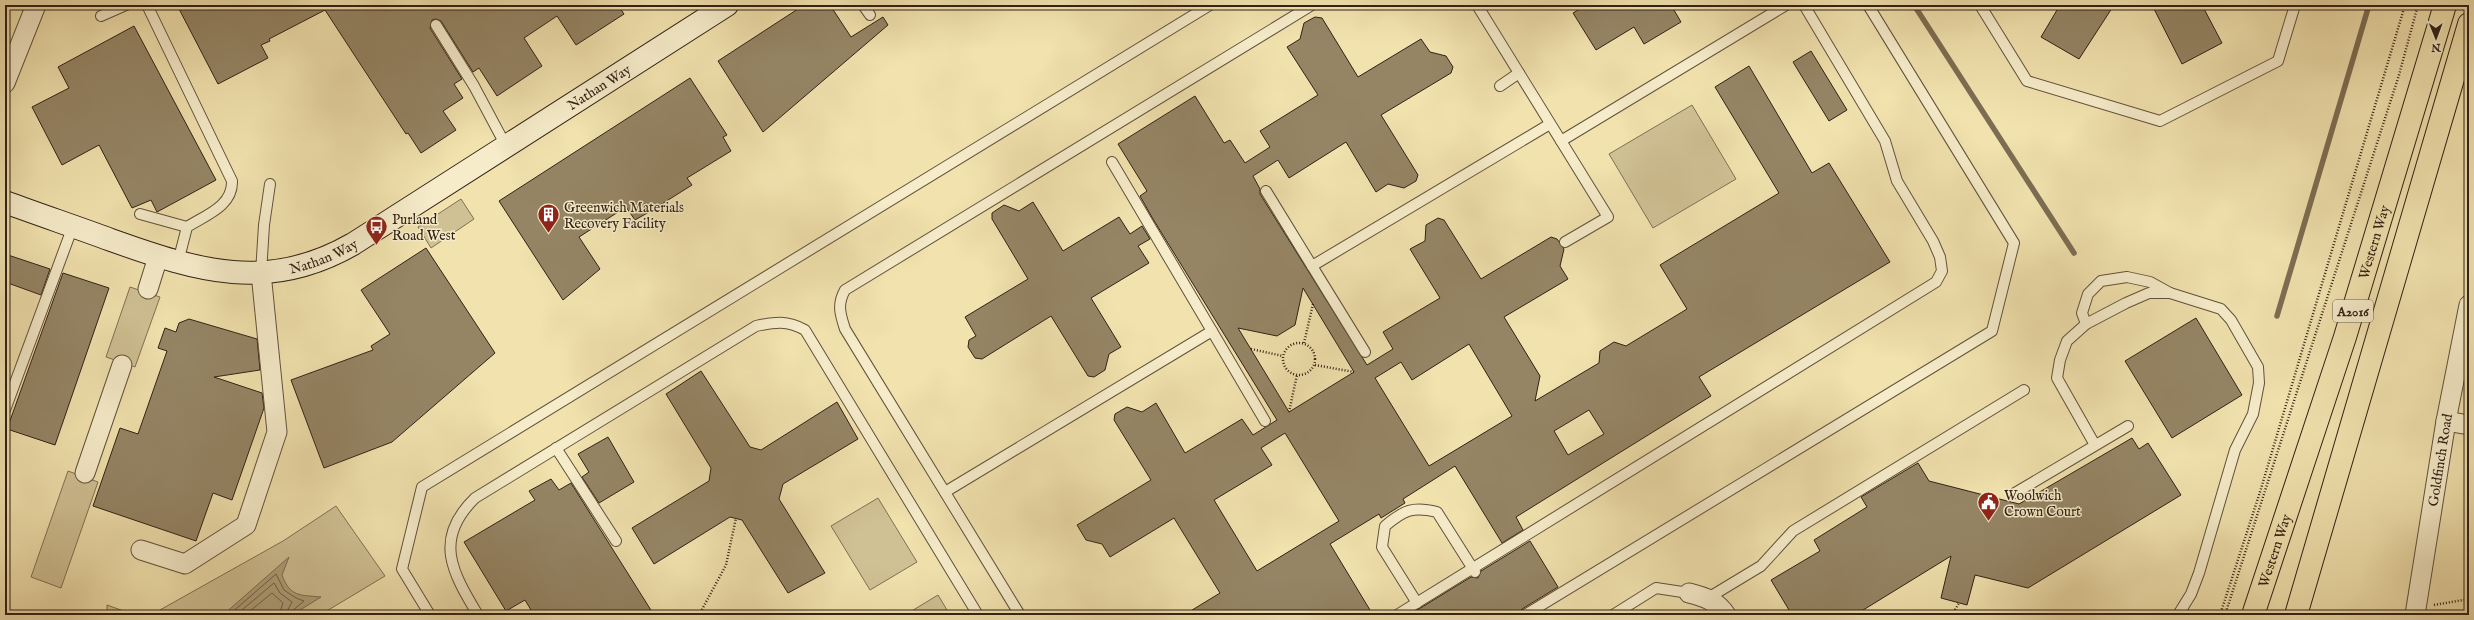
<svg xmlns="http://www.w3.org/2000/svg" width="2474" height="620" font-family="'IM FELL English',serif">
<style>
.green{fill:#d0c194;stroke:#807155}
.water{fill:#b0a07a;stroke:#7d6d52}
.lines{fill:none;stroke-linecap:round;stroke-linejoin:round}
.shore{stroke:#706048;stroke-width:1}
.stream{stroke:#7d6d52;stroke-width:5.5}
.building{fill:#958565;stroke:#312116;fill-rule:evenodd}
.lane-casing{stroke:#61513c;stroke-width:12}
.street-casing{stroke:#61513c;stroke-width:21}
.secondary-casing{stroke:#312116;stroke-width:24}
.primary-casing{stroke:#312116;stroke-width:24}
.path{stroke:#312116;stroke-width:2.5;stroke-dasharray:1 2;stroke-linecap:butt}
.lane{stroke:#f6ecca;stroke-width:10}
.street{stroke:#f6ecca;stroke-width:19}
.secondary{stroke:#f6ecca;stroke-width:22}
.primary{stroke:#f1e2ae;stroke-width:22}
.labels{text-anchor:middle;stroke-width:3;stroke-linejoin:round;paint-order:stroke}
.shield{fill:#f6ecca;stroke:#6c5e4c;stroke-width:1}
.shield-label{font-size:13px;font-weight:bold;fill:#312116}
.street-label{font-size:14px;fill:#312116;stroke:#f6ecca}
.poi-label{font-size:14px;fill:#312116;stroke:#f6ecca;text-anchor:start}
</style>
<rect width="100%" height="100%" fill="#f1e2ae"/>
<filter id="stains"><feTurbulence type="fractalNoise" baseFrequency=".005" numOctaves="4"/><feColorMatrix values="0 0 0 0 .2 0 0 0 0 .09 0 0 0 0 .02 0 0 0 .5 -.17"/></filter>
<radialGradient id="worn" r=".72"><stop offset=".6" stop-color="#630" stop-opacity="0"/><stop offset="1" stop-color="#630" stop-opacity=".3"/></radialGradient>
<!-- green -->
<g class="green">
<polygon points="1692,105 1736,179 1653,228 1609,154"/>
<polygon points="461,199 474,219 431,248 418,227"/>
<polygon points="130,287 160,297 135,367 106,357"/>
<polygon points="68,471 98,482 61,588 31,577"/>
<polygon points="878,498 917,562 870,590 831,526"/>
<polygon points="336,506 385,576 320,615 151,615 283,541"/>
<polygon points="938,595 950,615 905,615"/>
<polygon points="107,605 135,615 107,615"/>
</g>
<!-- water -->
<path class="water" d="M289 557 282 575C290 597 300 595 321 597L292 615H223Z"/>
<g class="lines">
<!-- shore -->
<g class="shore">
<polyline points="229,615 276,574 284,590 296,598 304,601 292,611 290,615"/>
<polyline points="236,615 274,583 280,593 292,602 285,615"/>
<polyline points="245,615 272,593 283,603 279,615"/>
</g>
<!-- stream -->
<g class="stream">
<polyline points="1914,5 2074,253"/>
<polyline points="2277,316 2369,5"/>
</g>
</g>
<!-- building -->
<g class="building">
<polygon points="177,5 618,5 624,14 576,45 557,16 524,38 542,66 497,96 479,68 473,72 441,21 436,19 432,20 430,28 462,79 454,84 463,98 443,111 456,130 421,153 408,133 406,134 325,10 269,39 270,41 261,45 268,58 218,84"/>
<polygon points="804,5 830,5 851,37 883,17 888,25 763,132 718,61"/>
<polygon points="1587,5 1671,5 1681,22 1644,44 1634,27 1596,50 1573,13"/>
<polygon points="2060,5 2114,5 2079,59 2041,37"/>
<polygon points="2152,5 2202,5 2222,43 2182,64"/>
<path d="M1315 17 1322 18 1358 77 1421 39 1430 52 1446 56 1453 67 1451 73 1381 115 1418 175 1416 181 1404 188 1388 184 1376 192 1346 142 1289 178 1278 160 1253 176 1260 189V194L1367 365 1393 349 1383 332 1440 298 1410 249 1425 241 1426 225 1438 218 1444 220 1481 279 1551 237 1557 239 1564 249 1560 266 1568 279 1504 317 1540 376 1535 401 1599 363 1600 351 1614 342 1626 346 1687 309 1660 265 1779 193 1715 87 1749 66 1812 173 1829 163 1890 262 1699 377 1711 396 1516 517 1523 530 1502 543 1455 466 1403 499 1405 503 1381 518 1379 514 1330 544 1373 615H1184L1220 593 1174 518 1110 557 1102 544 1086 540 1077 525 1151 480 1114 420 1115 414 1127 407 1142 412 1156 403 1185 453 1242 419 1253 435 1277 420 1153 219 1140 196 1147 191 1118 144 1195 96 1224 143 1230 140 1245 163 1270 147 1260 131 1318 95 1287 47 1300 39 1304 23ZM1303 288 1354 372 1289 412 1238 328 1277 336 1295 325ZM1469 344 1512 416 1429 466 1375 378 1401 362 1412 380ZM1589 410 1604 434 1568 455 1554 431ZM1285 433 1339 521 1257 571 1214 500 1272 465 1261 448Z"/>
<polygon points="134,26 216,180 157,212 151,200 132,208 99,145 62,165 32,107 69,88 58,67"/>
<polygon points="1811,51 1847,110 1829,121 1793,62"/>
<polygon points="690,78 727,135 723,137 731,151 687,178 692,185 649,212 635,220 626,207 579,237 600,269 563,300 499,201"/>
<polygon points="1033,202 1063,251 1119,217 1130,234 1142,226 1150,239 1138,246 1149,263 1091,298 1121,347 1109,354 1105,370 1094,377 1088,376 1051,316 982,359 975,358 968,347 969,340 976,336 965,317 1028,279 992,219 992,213 1004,205 1019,211"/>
<polygon points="426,248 495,353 392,442 324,468 291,380 373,350 371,346 390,334 361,290"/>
<polygon points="5,254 50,269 41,295 5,282"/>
<polygon points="63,273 109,288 55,445 7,429"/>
<polygon points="2196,318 2242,395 2172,438 2125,361"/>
<polygon points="189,319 257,339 260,370 214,377 262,393 264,408 232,500 213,493 196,541 93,506 120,428 138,434 167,351 158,348 165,328 176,332 179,323"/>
<polygon points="701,371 750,447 761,450 837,402 858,439 783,484 779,499 825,573 788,593 742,520 730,517 654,564 632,528 709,481 711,468 666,394"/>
<polygon points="608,437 634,482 599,503 582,477 589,472 578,454"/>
<polygon points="2132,438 2139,449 2148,443 2181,495 2028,588 1975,575 1967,605 1941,598 1951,556 1855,615 1792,615 1771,580 1820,551 1814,540 1867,507 1861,497 1918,463 1929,481 2019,504"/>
<polygon points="551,479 559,490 571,483 654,615 534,615 525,600 506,611 464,542 535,500 529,491"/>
<polygon points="1530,541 1558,587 1522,609 1516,615 1409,615 1471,577 1478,578 1481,571"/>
</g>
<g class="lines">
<defs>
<g id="lane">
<path d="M147 5 232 181C233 206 206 215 187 227L178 262"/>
<polyline points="863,5 870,15"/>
<polyline points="1477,5 1608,217 1565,242"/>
<polyline points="1980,5 2027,81 2160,121 2278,61 2295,5"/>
<polyline points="101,16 126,5"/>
<polyline points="436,25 474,86 506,146"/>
<polyline points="1500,86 1519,73"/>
<polyline points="1561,141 1786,5"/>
<polyline points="1112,162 1212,331"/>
<polyline points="1266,191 1312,266"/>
<polyline points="140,214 187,227"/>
<polyline points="261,273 264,225 270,184"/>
<polyline points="2086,324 2082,313 2088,294 2101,281 2127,277 2150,282 2170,293 2221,309 2231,320 2258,367 2259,383 2253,414 2235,450 2199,573 2191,594 2178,615"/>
<polyline points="1365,352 1312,266 1550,124"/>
<polyline points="5,410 73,226"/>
<polyline points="2095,445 2057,378 2060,360 2067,341 2086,324 2126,303 2149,293 2170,293"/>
<polyline points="556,448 616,541"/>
<polyline points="945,492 1212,331 1265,421"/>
<polyline points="2015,493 2128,426"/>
<polyline points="1708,598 1761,566 1793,531 2024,390"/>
<path d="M1417 603 1382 547 1385 526C1404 510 1413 506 1437 512L1475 572"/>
<polyline points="430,615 402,569 422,487 1210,5"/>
<path d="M478 615C452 572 433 539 475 498L756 326C775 322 787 320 805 330L978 615"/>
<path d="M1020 615 845 329C840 314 837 304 845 290L1312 5"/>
<polyline points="1397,615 1936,282 1942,271 1940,257 1933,241 1897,181 1885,141 1804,5"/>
<polyline points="1525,615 1992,331 2014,243 1868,5"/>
<polyline points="1613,615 1656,588 1689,593"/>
</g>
<g id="street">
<polyline points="5,83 36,5"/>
<polyline points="148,289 158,257"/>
<polyline points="2446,421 2469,425"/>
<polyline points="85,473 122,365"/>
<polyline points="141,550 185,564 246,525 277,432 261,273"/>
<path d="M1689 593C1705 597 1717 601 1726 615"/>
<path id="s1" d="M2415 615 2446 421 2469 305"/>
</g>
<g id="secondary">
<path id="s2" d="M5 202C40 215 76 227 111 240 198 271 268 293 353 244L727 5"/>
</g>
<g id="primary">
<path id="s3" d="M2253 615 2345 337 2445 5"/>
<polyline points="2296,615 2469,24"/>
</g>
</defs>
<!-- lane casing -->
<use href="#lane" class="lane-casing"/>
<!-- street casing -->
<use href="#street" class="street-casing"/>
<!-- secondary casing -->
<use href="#secondary" class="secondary-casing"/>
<!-- primary casing -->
<use href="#primary" class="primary-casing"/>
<!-- path -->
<g class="path">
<circle cx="1299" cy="359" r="16"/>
<polyline points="1304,343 1313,304"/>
<polyline points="1251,349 1283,356"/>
<polyline points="1315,365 1354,372"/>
<polyline points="1289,412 1297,375"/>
<polyline points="2434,605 2469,599"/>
<polyline points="699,615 726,565 736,518"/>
<polyline points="1952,615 1959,603"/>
<polyline points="2220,615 2260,492 2405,5"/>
<polyline points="2225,615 2399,75 2418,5"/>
</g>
<!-- lane -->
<use href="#lane" class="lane"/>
<!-- street -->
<use href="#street" class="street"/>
<!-- secondary -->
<use href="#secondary" class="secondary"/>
<!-- primary -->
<use href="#primary" class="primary"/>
</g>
<!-- icons -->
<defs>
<symbol id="building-pin" viewBox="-11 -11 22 30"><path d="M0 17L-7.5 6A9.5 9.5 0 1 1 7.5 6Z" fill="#8f2418" stroke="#f6ecca"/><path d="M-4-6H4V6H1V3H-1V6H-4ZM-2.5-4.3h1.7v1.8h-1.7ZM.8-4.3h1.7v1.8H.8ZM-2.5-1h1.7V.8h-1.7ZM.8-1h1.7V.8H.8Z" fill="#fff"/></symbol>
<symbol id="bus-pin" viewBox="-11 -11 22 30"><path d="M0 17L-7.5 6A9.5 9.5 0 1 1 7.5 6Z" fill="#8f2418" stroke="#f6ecca"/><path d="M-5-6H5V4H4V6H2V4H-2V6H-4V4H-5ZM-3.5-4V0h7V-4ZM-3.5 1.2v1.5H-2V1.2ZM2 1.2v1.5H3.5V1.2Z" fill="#fff"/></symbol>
<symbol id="civic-pin" viewBox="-11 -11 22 30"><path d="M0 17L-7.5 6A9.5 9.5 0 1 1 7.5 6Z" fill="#8f2418" stroke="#f6ecca"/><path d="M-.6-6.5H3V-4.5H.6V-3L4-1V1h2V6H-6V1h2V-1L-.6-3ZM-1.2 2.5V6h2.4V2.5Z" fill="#fff"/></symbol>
</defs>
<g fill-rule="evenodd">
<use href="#building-pin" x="536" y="202" width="25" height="34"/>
<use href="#bus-pin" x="364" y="214" width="25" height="34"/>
<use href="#civic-pin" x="1976" y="490" width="25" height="34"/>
</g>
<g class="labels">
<!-- shield labels -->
<rect class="shield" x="2333" y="300" width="40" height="22" rx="3"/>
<g class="shield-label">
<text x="2353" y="316">A2016</text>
</g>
<!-- street labels -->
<g class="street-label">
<text dy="5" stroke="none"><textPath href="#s2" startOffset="656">Nathan Way</textPath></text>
<text dy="5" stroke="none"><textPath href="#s3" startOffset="392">Western Way</textPath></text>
<text dy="5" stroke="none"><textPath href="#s2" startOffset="332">Nathan Way</textPath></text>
<text dy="5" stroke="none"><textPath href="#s1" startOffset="157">Goldfinch Road</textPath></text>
<text dy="5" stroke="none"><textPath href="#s3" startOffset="68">Western Way</textPath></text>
</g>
<!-- poi labels -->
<g class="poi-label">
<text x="564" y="212">Greenwich Materials<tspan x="564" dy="16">Recovery Facility</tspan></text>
<text x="392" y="224">Purland<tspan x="392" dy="16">Road West</tspan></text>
<text x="2004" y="500">Woolwich<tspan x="2004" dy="16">Crown Court</tspan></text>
</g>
</g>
<!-- margin -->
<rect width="2474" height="620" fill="none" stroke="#f1e2ae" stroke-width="20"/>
<rect x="6" y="6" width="2462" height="608" fill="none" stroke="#312116" stroke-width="2"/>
<rect x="10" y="10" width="2454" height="600" fill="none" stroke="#312116"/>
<!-- north arrow -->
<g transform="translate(2436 38) rotate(179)" stroke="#f6ecca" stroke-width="3" paint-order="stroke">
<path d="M0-3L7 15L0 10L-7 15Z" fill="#312116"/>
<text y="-6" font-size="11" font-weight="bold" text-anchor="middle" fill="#312116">N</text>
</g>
<rect width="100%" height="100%" filter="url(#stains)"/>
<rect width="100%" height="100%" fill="url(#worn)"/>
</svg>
